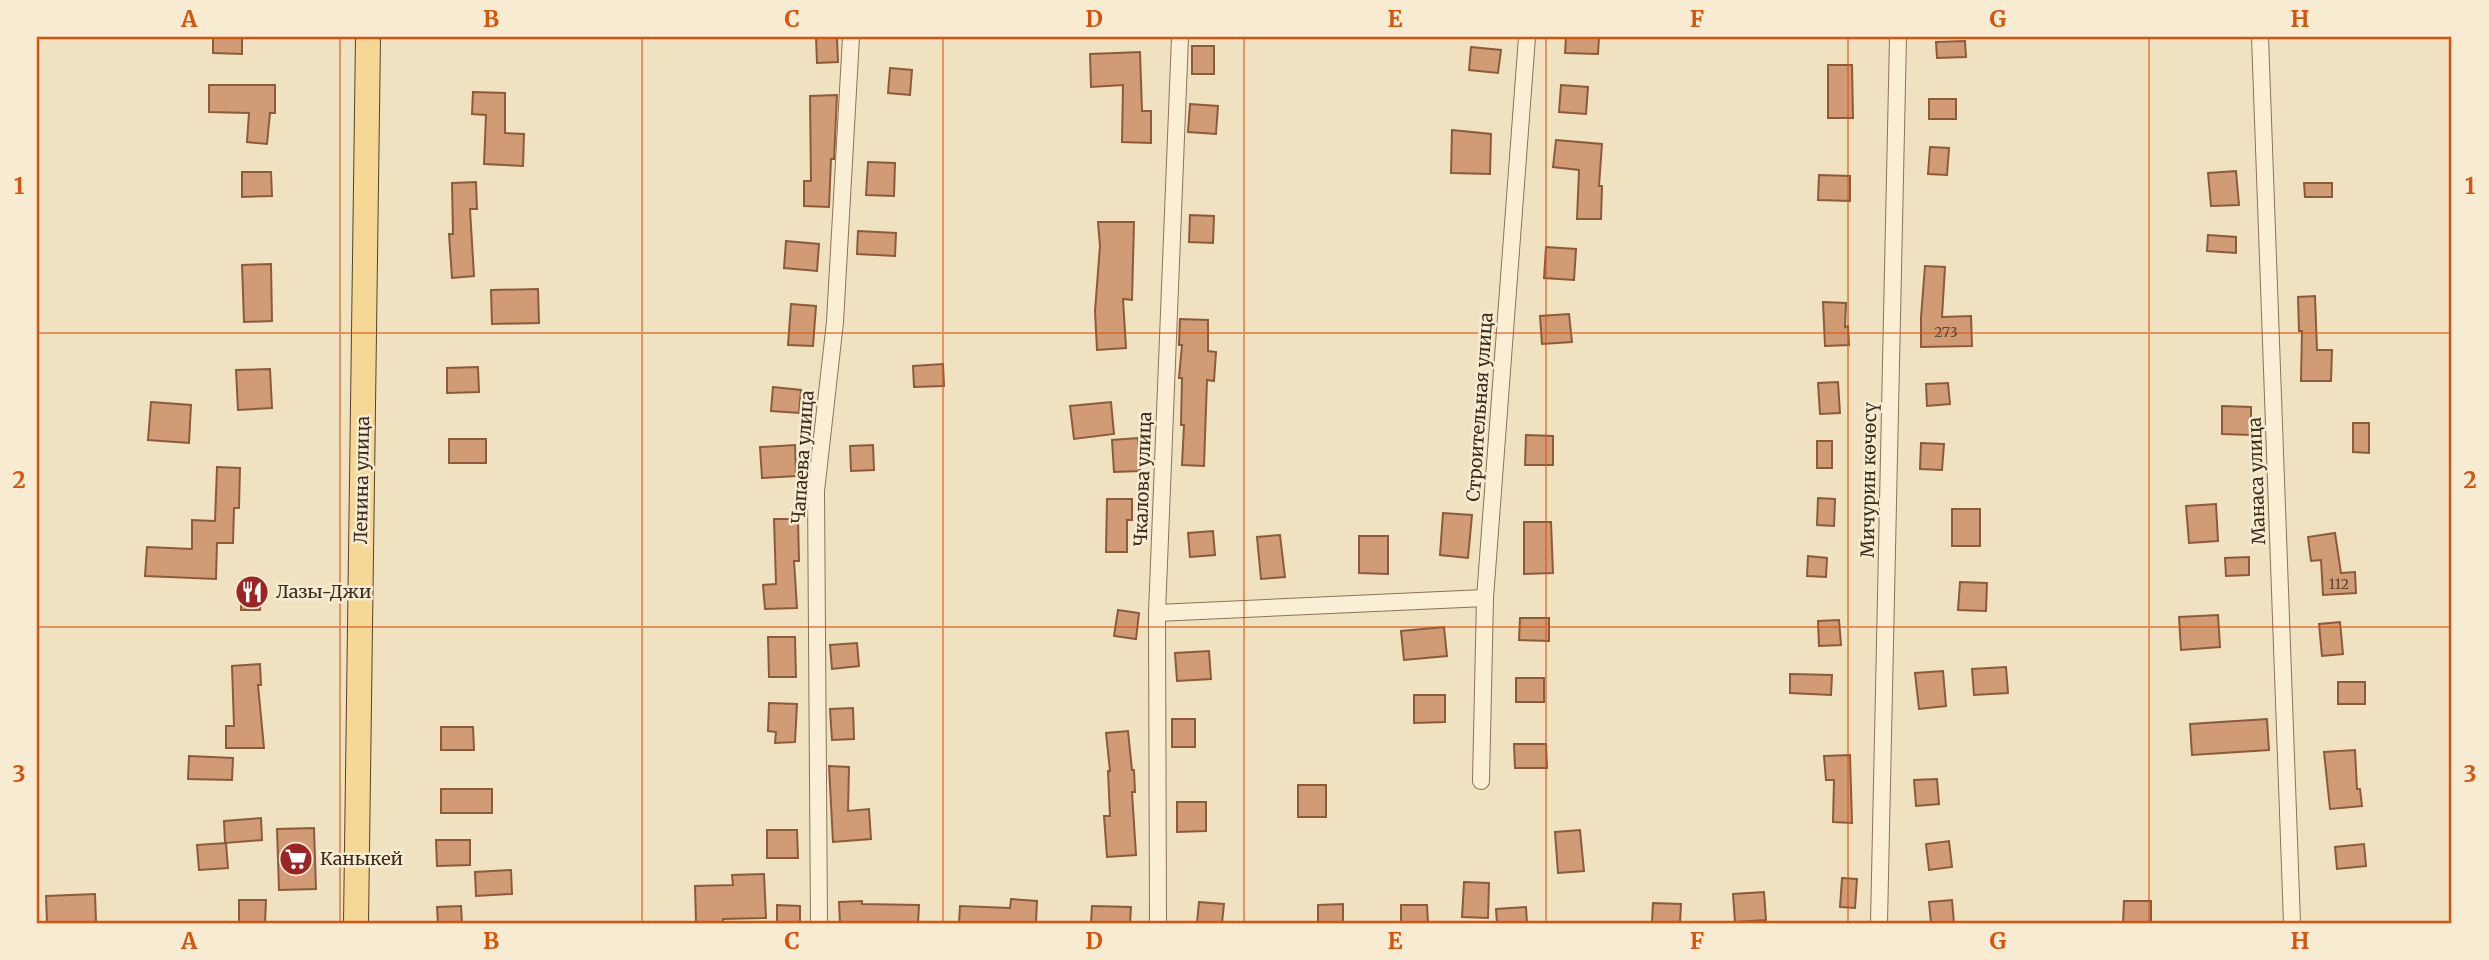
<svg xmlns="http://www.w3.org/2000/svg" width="2489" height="960" font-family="Merriweather,serif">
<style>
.building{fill:#d09b75;stroke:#8b5b3c;stroke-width:2}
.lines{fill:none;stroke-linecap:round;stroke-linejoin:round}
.minor-casing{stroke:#8b7357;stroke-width:18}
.primary-casing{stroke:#58412c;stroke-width:26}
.minor{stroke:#faefd4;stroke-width:16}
.primary{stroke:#f6d896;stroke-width:24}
.grid{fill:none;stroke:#d6540e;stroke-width:2;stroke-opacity:0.55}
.labels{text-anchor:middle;stroke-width:5;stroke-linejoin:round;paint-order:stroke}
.number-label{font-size:14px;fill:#5f4733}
.street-label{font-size:18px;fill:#392b1d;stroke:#f7ecd1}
.poi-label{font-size:18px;fill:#392b1d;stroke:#f7ecd1;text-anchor:start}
.neatline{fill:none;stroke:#d6540e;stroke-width:2.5}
.grid-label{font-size:23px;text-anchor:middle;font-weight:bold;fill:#d6540e}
</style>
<rect width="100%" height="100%" fill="#f0e2c1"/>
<!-- building -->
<g class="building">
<polygon points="213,37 242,37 242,54 213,53"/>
<polygon points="816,37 837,37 838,62 817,63"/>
<polygon points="1566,37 1599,37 1598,54 1565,53"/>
<polygon points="1965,41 1966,57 1937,58 1936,42"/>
<rect x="1192" y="46" width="22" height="28"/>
<polygon points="1471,47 1501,50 1498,73 1469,70"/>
<polygon points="1140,52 1142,111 1151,111 1151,143 1122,142 1123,85 1091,87 1090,54"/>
<polygon points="1828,65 1852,65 1853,118 1828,118"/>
<polygon points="890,68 912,70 910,95 888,93"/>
<polygon points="209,85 275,85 275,113 270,113 267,144 247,142 249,113 209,112"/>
<polygon points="1561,85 1588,87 1586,114 1559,112"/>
<polygon points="473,92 505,93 505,133 524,134 523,166 484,164 486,115 472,114"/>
<polygon points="837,95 834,159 831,159 829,207 804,206 804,181 811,181 810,96"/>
<rect x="1929" y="99" width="27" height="20"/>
<polygon points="1190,104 1218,106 1216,134 1188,132"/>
<polygon points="1452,130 1491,134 1490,174 1451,173"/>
<polygon points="1556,140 1602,144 1599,186 1602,186 1601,219 1577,219 1579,170 1553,167"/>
<polygon points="1930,147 1949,148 1947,175 1928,174"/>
<polygon points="868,162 895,163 894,196 866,195"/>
<polygon points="2236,171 2239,205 2211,206 2208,173"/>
<polygon points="242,172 271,172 272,196 242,197"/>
<polygon points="1819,175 1850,176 1850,201 1818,200"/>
<polygon points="476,182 477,209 470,209 474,276 452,278 449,234 453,234 452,183"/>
<polygon points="2304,183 2332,183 2332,197 2305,197"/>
<polygon points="1190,215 1214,216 1213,243 1189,242"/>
<polygon points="1098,222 1134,222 1132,300 1123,299 1126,348 1097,350 1095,311 1100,246"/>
<polygon points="858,231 896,233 895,256 857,254"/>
<polygon points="2208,235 2236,237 2236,253 2207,251"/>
<polygon points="786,241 819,244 817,271 784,268"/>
<polygon points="1546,247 1576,249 1574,280 1544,278"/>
<polygon points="271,264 272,321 244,322 242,265"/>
<polygon points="1925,266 1945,267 1942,317 1971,316 1972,346 1921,347 1921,317"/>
<polygon points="538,289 539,323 492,324 491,290"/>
<polygon points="2315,296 2317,350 2332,350 2331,381 2301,381 2302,331 2299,331 2298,297"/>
<polygon points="1823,302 1846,303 1845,327 1848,326 1849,345 1825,346"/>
<polygon points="791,304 816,306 813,346 788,345"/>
<polygon points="1569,314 1572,342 1542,344 1540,316"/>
<polygon points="1180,319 1208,320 1208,351 1216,352 1214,381 1207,380 1204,466 1182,465 1184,425 1181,425 1182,378 1179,378 1182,345 1179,345"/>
<polygon points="943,364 944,386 914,387 913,366"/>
<polygon points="478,367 479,392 447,393 447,368"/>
<polygon points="270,369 272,408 238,410 236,370"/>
<polygon points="1838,382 1840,413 1820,414 1818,383"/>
<polygon points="1948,383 1950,404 1927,406 1926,384"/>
<polygon points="773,387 801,390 799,413 771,411"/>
<polygon points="151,402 191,405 189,443 148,440"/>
<polygon points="1111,402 1114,434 1074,439 1070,406"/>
<polygon points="2222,406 2251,407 2251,435 2222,434"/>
<polygon points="2353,423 2369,423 2369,453 2353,452"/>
<polygon points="1526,435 1553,436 1553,465 1525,465"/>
<polygon points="1138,438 1140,471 1114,472 1112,440"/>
<rect x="449" y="439" width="37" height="24"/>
<rect x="1817" y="441" width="15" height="27"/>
<polygon points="1921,443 1944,444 1942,470 1920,469"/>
<polygon points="795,445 796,476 762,478 760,447"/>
<polygon points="873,445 874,470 851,471 850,446"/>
<polygon points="217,467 240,468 239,508 234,508 233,543 217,543 216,579 145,576 147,547 192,549 192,520 215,521"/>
<polygon points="1818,498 1835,499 1834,526 1817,525"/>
<polygon points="1107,499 1132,499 1132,520 1127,520 1127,552 1106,552"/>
<polygon points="2216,504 2218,541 2189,543 2186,506"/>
<rect x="1952" y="509" width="28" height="37"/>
<polygon points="1443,513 1472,515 1468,558 1440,555"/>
<polygon points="774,519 798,519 799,561 794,561 797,608 765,609 763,585 776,584"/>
<polygon points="1524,522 1551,522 1553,573 1524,574"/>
<polygon points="1213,531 1215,555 1190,557 1188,533"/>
<polygon points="2335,533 2341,573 2355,572 2356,593 2323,595 2321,560 2311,561 2308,537"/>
<polygon points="1280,535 1285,577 1261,579 1257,537"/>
<polygon points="1359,536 1388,536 1388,574 1359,573"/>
<polygon points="1808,556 1827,558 1826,577 1807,576"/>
<polygon points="2249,557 2249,575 2226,576 2225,558"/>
<polygon points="242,579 261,580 260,610 241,610"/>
<polygon points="1960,582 1987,583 1986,611 1958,610"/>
<polygon points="1118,610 1139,613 1136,639 1114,636"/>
<polygon points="2218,615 2220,647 2181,650 2179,617"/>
<polygon points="1520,618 1549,618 1549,641 1519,640"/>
<polygon points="1839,620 1841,645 1819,646 1818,621"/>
<polygon points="2340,622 2343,654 2322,656 2319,624"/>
<polygon points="1444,627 1447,656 1404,660 1401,631"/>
<polygon points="768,637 795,637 796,677 769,677"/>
<polygon points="857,643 859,666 832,669 830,645"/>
<polygon points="1209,651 1211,679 1177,681 1175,653"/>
<polygon points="260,664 261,685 258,685 264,748 226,748 226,726 234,726 232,666"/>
<polygon points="2006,667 2008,693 1974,695 1972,669"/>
<polygon points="1943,671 1946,706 1919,709 1915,673"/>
<polygon points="1790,674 1832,675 1831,695 1790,693"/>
<rect x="1516" y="678" width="28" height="24"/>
<rect x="2338" y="682" width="27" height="22"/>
<polygon points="1414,695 1445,695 1445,722 1414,723"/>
<polygon points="769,703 797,704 795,742 775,743 776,732 768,731"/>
<polygon points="853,708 854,739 832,740 830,709"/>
<rect x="1172" y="719" width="23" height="28"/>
<polygon points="2267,719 2269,750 2192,755 2190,724"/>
<polygon points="441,727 473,727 474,750 441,750"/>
<polygon points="1128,731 1132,770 1134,770 1135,792 1132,792 1136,855 1107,857 1104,816 1110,816 1108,771 1110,771 1106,733"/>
<polygon points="1514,744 1546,744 1547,768 1515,768"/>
<polygon points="2355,750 2357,789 2360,789 2362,806 2330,809 2324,752"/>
<polygon points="1850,755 1852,823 1833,822 1834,780 1826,780 1824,756"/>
<polygon points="189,756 233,758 232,780 188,779"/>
<polygon points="829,766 849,767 848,811 869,809 871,839 833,842"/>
<polygon points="1937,779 1939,804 1916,806 1914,780"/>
<rect x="1298" y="785" width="28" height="32"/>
<rect x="441" y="789" width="51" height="24"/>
<polygon points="1177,802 1206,802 1206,831 1177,832"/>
<polygon points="261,818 262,840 225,843 224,821"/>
<polygon points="314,828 316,889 279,890 277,829"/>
<polygon points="767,830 797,830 798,858 767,858"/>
<polygon points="1580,830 1584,871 1558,873 1555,832"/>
<polygon points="436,840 470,840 470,865 437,866"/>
<polygon points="1949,841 1952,867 1929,870 1926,844"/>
<polygon points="226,843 228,868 199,870 197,845"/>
<polygon points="2364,844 2366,866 2337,869 2335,847"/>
<polygon points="511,870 512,894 476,896 475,872"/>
<polygon points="764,874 766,918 723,919 723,923 696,923 695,886 733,885 732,875"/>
<polygon points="1842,878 1857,879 1855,908 1840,907"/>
<polygon points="1464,882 1489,883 1488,918 1462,917"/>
<polygon points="1764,892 1766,920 1735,922 1733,894"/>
<polygon points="95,894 96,922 47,923 46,896"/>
<polygon points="1011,899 1037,901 1036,923 959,923 960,906 1010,908"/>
<polygon points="239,900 266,900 265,923 239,923"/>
<polygon points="1952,900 1954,923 1931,923 1929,902"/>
<polygon points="862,901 862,904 919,905 918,923 840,923 839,902"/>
<polygon points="2124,901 2151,901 2151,923 2123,923"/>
<polygon points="1199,902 1224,904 1222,923 1197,923"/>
<polygon points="1653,903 1681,904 1680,923 1652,923"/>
<polygon points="1343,904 1343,923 1318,923 1318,905"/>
<polygon points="777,905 800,906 800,923 777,923"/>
<polygon points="1401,905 1427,905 1428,923 1401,923"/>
<polygon points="461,906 462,923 438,923 437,907"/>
<polygon points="1092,906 1131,907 1130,923 1091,923"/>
<polygon points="1526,907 1527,923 1497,923 1496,909"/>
</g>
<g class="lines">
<defs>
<g id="minor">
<polyline points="2260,37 2292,923"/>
<polyline points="1157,613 1485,598"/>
<polyline points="1481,781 1485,598 1527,37"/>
<polyline points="819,923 816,491 835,322 851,37"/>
<polyline points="1158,923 1157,613 1180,37"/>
<polyline points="1879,923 1898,37"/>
</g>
<polyline id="primary" points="356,923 368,37"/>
</defs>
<!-- minor casing -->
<use href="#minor" class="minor-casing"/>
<!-- primary casing -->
<use href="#primary" class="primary-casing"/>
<!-- minor -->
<use href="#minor" class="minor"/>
<!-- primary -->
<use href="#primary" class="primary"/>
</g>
<!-- grid -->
<path class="grid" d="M340 37V923M642 37V923M943 37V923M1244 37V923M1546 37V923M1848 37V923M2149 37V923M37 333H2452M37 627H2452"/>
<!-- icons -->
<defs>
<symbol id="restaurant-disc" viewBox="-11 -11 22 22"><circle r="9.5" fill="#9d2425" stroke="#f7ecd1"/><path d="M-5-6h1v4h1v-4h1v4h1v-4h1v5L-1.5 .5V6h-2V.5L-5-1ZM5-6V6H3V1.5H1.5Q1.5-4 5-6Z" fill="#fff"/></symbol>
<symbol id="supermarket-disc" viewBox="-11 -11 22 22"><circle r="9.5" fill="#9d2425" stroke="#f7ecd1"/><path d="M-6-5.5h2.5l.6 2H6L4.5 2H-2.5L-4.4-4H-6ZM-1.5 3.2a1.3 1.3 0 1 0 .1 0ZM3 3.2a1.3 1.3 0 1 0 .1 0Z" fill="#fff"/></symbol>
</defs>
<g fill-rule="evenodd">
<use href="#restaurant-disc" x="233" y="573" width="38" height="38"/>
<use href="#supermarket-disc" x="277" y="840" width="38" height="38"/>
</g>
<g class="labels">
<!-- number labels -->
<g class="number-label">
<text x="1946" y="337">273</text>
<text x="2339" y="589">112</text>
</g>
<!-- street labels -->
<g class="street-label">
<text transform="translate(1480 407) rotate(-86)" y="6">Строительная улица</text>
<text transform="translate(803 457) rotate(-86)" y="6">Чапаева улица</text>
<text transform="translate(1143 479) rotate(-88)" y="6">Чкалова улица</text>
<text transform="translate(362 480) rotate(-89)" y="6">Ленина улица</text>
<text transform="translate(1869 480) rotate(-89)" y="6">Мичурин көчөсү</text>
<text transform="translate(2257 481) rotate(-92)" y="6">Манаса улица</text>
</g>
<!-- poi labels -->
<g class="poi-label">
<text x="276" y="598">Лазы-Джи</text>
<text x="320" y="865">Каныкей</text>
</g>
</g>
<!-- border -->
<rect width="2489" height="960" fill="none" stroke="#f7ecd1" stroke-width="77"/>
<rect x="38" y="38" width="2412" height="884" class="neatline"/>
<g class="grid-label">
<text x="189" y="27">A</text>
<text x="491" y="27">B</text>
<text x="792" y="27">C</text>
<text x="1094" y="27">D</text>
<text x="1395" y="27">E</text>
<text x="1697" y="27">F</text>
<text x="1998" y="27">G</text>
<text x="2300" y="27">H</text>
<text x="19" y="194">1</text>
<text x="2470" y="194">1</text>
<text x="19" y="488">2</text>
<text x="2470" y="488">2</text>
<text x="19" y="782">3</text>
<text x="2470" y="782">3</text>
<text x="189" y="949">A</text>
<text x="491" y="949">B</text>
<text x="792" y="949">C</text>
<text x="1094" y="949">D</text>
<text x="1395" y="949">E</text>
<text x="1697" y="949">F</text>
<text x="1998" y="949">G</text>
<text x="2300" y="949">H</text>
</g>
</svg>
